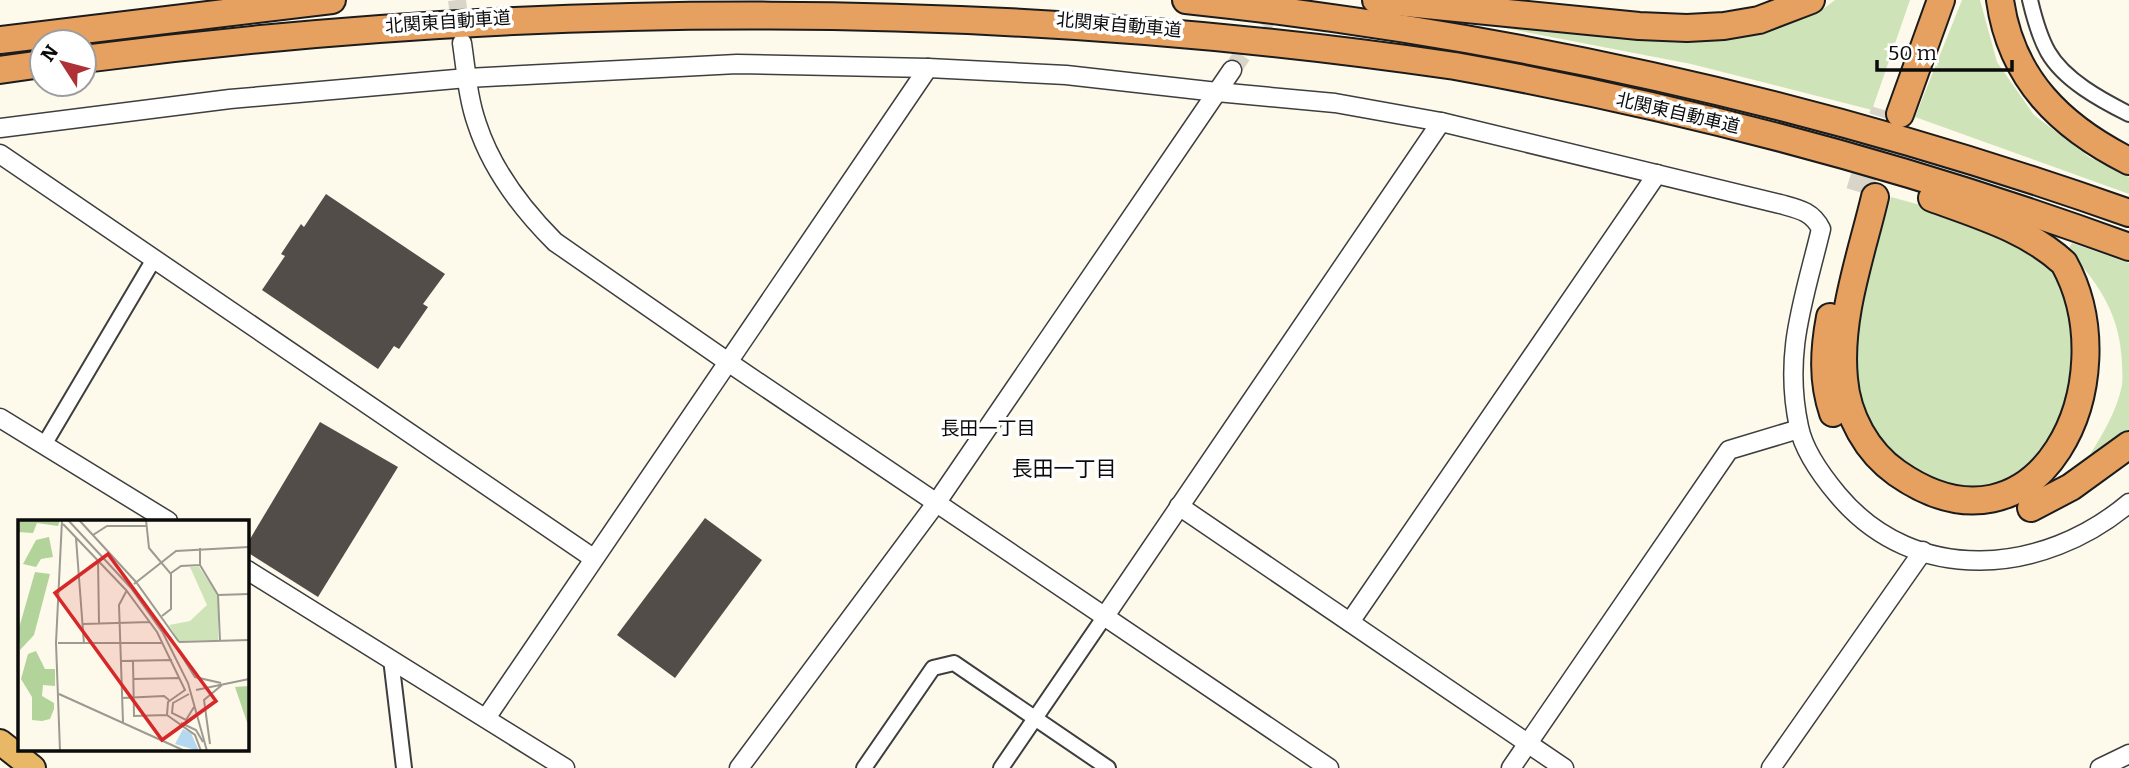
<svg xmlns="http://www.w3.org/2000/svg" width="2129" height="768" font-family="Bitter,'Noto Sans JP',serif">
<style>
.green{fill:#cee4b8}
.building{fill:#524d49}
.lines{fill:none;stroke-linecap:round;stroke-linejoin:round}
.tertiary-tunnel{stroke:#d9d6c9;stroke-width:18;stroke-dasharray:18 9;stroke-linecap:butt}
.motorway-tunnel{stroke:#d9d6c9;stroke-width:26;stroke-dasharray:26 13;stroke-linecap:butt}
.minor-casing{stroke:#3e3e3e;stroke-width:18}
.tertiary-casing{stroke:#3e3e3e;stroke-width:21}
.trunk-casing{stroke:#1c1c1c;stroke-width:28}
.motorway-casing{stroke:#1c1c1c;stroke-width:30}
.minor{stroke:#fff;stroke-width:14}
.tertiary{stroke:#fff;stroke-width:18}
.trunk{stroke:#e8b866;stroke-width:24}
.motorway{stroke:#e6a060;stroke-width:26}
.labels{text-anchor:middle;stroke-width:7;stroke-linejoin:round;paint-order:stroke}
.street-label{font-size:18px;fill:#0b0b0b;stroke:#fff}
.neighbourhood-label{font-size:19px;fill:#0b0b0b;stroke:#fff}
.quarter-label{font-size:21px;fill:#0b0b0b;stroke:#fff}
.inset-road{fill:none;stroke:#9c9a91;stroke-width:2}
.view{fill:#d62828;fill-opacity:0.15;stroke:#d62828;stroke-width:3.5}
.inset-edge{fill:none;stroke:#0b0b0b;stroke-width:3.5}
</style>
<rect width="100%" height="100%" fill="#fdfaeb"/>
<!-- green -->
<g class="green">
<polygon points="1835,0 1910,0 1872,110 1691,64 1500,27 1500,20 1754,32 1823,9"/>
<polygon points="1962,0 1980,0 1997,62 2034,115 2089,157 2129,177 2129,194 1915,117"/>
<path d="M1891 197C1935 209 1980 219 2020 242 2094 286 2129 377 2065 446 2057 455 2044 460 2034 466 2025 471 2016 478 2007 482 1975 495 1932 481 1906 462 1888 449 1862 417 1859 394 1849 327 1874 262 1891 197Z"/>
<path d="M2072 243 2129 263V434L2098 458 2091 453C2104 432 2117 410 2122 385 2123 378 2122 370 2122 363 2120 315 2100 285 2068 250Z"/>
</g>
<!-- building -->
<g class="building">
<polygon points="326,194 445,274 423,304 428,307 399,349 394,346 378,369 262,290 285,256 281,254 301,224 304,227"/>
<polygon points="320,422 398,467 318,597 247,552 247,544"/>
<polygon points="705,518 762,560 675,678 617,635"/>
</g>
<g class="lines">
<!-- tertiary-tunnel -->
<g class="tertiary-tunnel">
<polyline points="457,0 461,33"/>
<polyline points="1232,70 1278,3"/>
</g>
<!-- motorway-tunnel -->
<polyline class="motorway-tunnel" points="1859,192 1884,110"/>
<defs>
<g id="minor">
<path d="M2030 0C2034 17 2039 36 2048 52 2064 80 2101 100 2129 114"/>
<polyline points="44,445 154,259"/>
<polyline points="391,659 404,768"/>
<polyline points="864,768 933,668 954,663 1108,768"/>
<polyline points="1001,768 1105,616"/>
</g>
<g id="tertiary">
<path d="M462 43C466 70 468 99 477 124 492 170 521 208 555 242L728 362 1329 768"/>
<path d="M0 128 230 99 467 78 737 64 928 68 1066 75 1217 92 1335 103 1441 122 1780 204C1798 209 1812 211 1821 229 1804 300 1783 353 1799 427 1804 452 1822 476 1838 495 1915 587 2044 575 2129 503"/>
<polyline points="0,154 593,558"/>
<polyline points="0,418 168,521"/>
<polyline points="1179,506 1564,768"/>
<polyline points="247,570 565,768"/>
<polyline points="1105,616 1441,122"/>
<polyline points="1350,622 1657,174"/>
<polyline points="486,718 928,68"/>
<polyline points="739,768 937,502 1232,70"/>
<polyline points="1511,768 1729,450 1799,429"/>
<polyline points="1771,768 1923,551"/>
<polyline points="2100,768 2129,754"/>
</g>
<polyline id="trunk" points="0,742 33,768"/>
<g id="motorway">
<path d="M1186 0C1508 34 1824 105 2129 213"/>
<polyline points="1376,0 1639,26 1687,28 1724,26 1759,20 1811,0"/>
<path d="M2000 0C2011 79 2061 127 2129 161"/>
<polyline points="0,40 332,0"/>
<path d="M84 59C536 0 1005 0 1455 66 1684 107 1910 167 2129 247"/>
<polyline points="0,70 42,64"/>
<polyline points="1900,114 1941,0"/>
<path d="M1875 197C1861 256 1838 318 1844 379 1847 416 1867 452 1897 473 2039 572 2129 381 2064 263 2027 229 1978 215 1932 198"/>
<path d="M1830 317C1824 349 1822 381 1833 413"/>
<polyline points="2031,508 2071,487 2129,445"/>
</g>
</defs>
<!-- minor casing -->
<use href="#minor" class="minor-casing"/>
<!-- tertiary casing -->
<use href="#tertiary" class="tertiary-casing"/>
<!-- trunk casing -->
<use href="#trunk" class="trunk-casing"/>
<!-- motorway casing -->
<use href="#motorway" class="motorway-casing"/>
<!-- minor -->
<use href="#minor" class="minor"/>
<!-- tertiary -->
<use href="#tertiary" class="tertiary"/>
<!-- trunk -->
<use href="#trunk" class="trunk"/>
<!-- motorway -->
<use href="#motorway" class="motorway"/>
</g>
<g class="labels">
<!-- street labels -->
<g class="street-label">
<text transform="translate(448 22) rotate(-4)" y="6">北関東自動車道</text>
<text transform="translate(1119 25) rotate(5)" y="6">北関東自動車道</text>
<text transform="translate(1678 113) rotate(13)" y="6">北関東自動車道</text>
</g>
<!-- neighbourhood labels -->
<g class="neighbourhood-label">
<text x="988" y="435">長田一丁目</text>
</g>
<!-- quarter labels -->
<g class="quarter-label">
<text x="1064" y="476">長田一丁目</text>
</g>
</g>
<!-- overview -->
<g transform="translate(18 520)">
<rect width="231" height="231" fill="#fdfaeb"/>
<path d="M172 47H181L200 75V120L161 121 151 105 172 101 189 85Z" fill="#cee4b8"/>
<path d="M0 0H42L40 6 19 3 15 13 0 12ZM31 17 35 37 23 39 18 47 5 44 18 20ZM17 52 32 54 16 115 2 130 1 108ZM18 131 27 149H37V166L25 165 24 176 36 183V189L32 199 24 201 14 200V177L3 159 10 134ZM231 166V208L217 167Z" fill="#b2d399"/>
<path d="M165 209 173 213 181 231 157 224Z" fill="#b4d8f0"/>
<path class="inset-road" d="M50 0 113 68 145 113 170 163 189 231M61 0 118 62 161 122M128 0 131 28 153 54V89L144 96M45 4 108 70 139 112 167 170 150 182 149 195 177 215 183 231M75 15 89 6H128M58 18 66 124M182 28V45L200 75 202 121M80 40 81 103M153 53 163 46 182 45M116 64 158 31 231 27M200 75 231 74M65 104 132 102M152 117 177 157 203 163M161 122 231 120M40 123H144M103 141 154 140M115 141 116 196 149 195M115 159 162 158M178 170 231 159M41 174 167 231M171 174 155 183 154 193 168 200 176 187M104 178 146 176 151 180M105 202 101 85 109 70M163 203 178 210 185 222M192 224 186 180 204 165M42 231 38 123 44 0"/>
<path class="view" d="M90 34 198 181 144 220 37 73Z"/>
<rect width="231" height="231" class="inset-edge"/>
</g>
<!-- north arrow -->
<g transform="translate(63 63) rotate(306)"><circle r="33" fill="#ffffff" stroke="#9d9d9d" stroke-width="2"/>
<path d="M0-5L12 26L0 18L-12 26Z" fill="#ad3135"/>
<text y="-10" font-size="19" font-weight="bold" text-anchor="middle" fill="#0b0b0b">N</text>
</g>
<!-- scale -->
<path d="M1877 60v10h135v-10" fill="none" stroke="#0b0b0b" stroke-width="3.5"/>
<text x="1888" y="60" font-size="21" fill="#0b0b0b" stroke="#ffffff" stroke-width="5" paint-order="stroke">50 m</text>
</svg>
